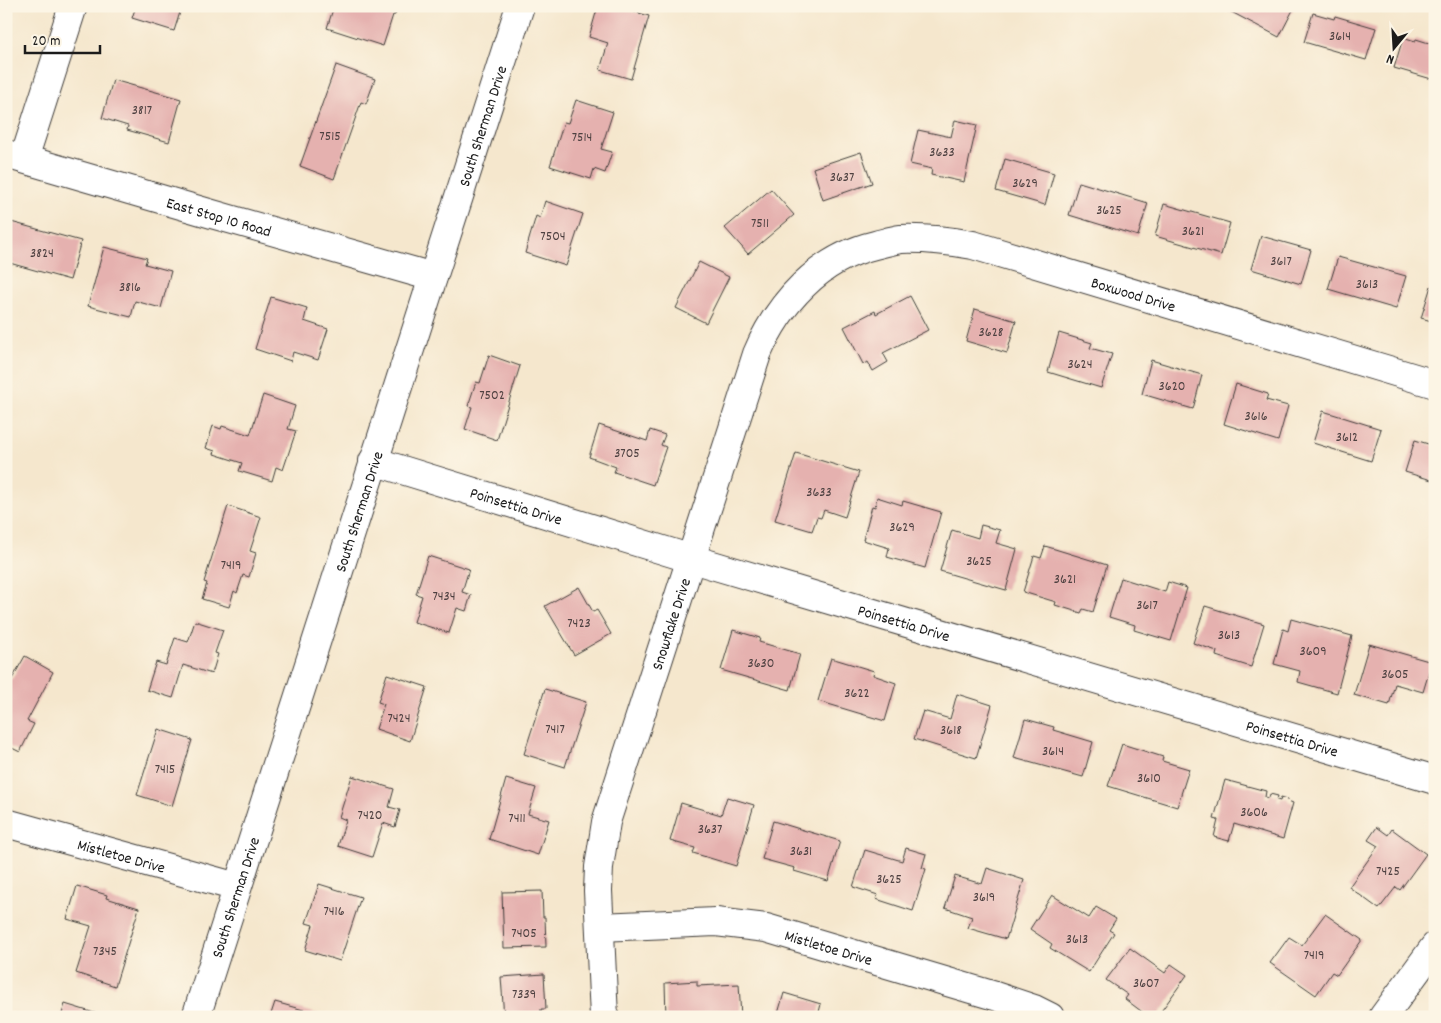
<svg xmlns="http://www.w3.org/2000/svg" width="1441" height="1023" font-family="Dekko,sans-serif">
<style>
.building{fill:#e5b1af}
.lines{fill:none;stroke-linecap:round;stroke-linejoin:round}
.minor-casing{stroke:#3d3a37;stroke-width:30}
.minor{stroke:#fff;stroke-width:28}
.labels{text-anchor:middle;stroke-width:4;stroke-linejoin:round;paint-order:stroke}
.number-label{font-size:14px;fill:#4e4141}
.street-label{font-size:16px;fill:#1c1c1c;stroke:#fcf5e5}
</style>
<rect width="100%" height="100%" fill="#fcf5e5"/>
<filter id="ink" filterUnits="userSpaceOnUse"><feTurbulence type="fractalNoise" baseFrequency=".02" numOctaves="2"/><feDisplacementMap in="SourceGraphic" scale="10" xChannelSelector="R" yChannelSelector="G"/><feConvolveMatrix kernelMatrix="1 2 1 2 8 2 1 2 1" color-interpolation-filters="sRGB"/></filter>
<filter id="wash" filterUnits="userSpaceOnUse"><feTurbulence type="fractalNoise" baseFrequency=".0096" numOctaves="4" result="noise"/><feDisplacementMap in="SourceGraphic" scale="20" xChannelSelector="R" yChannelSelector="G"/><feGaussianBlur stdDeviation="1.12" result="paint"/><feColorMatrix in="noise" values="0 0 0 0 0 0 0 0 0 0 0 0 0 0 0 0 0 1.4 0 .05"/><feComposite in="paint" operator="in"/></filter>
<g filter="url(#wash)">
<rect width="100%" height="100%" fill="#f5e7cd"/>
<g id="blocks">
<!-- building -->
<g class="building">
<polygon points="136,6 182,6 174,31 132,18"/>
<polygon points="334,6 398,6 395,15 393,15 383,46 327,28"/>
<polygon points="598,6 615,6 649,16 631,79 600,70 608,43 589,37"/>
<polygon points="1220,6 1291,6 1294,8 1279,37"/>
<polygon points="1313,13 1334,19 1335,16 1376,28 1366,60 1304,42"/>
<polygon points="1403,38 1415,42 1416,39 1435,45 1435,80 1394,68"/>
<polygon points="336,65 375,79 366,104 361,102 334,179 300,166"/>
<polygon points="113,80 181,99 169,142 127,130 128,126 102,118"/>
<polygon points="576,100 613,112 601,149 612,152 605,173 594,169 591,179 550,166 564,122 568,123"/>
<polygon points="955,120 977,125 964,182 931,175 932,169 910,164 918,130 951,137"/>
<polygon points="861,152 872,183 823,200 813,168"/>
<polygon points="1005,159 1054,173 1045,205 996,191"/>
<polygon points="1079,182 1148,203 1138,236 1069,215"/>
<polygon points="771,189 794,215 748,254 725,228"/>
<polygon points="545,201 583,214 566,266 525,253 536,216 540,218"/>
<polygon points="1164,204 1230,223 1221,255 1155,236"/>
<polygon points="11,222 81,241 70,280 6,262 6,238"/>
<polygon points="1261,236 1311,250 1301,284 1251,269"/>
<polygon points="104,247 147,258 145,264 171,271 161,308 135,301 131,317 88,306"/>
<polygon points="1338,257 1406,276 1396,309 1328,289"/>
<polygon points="699,262 729,277 706,323 676,308"/>
<polygon points="1431,286 1435,287 1435,322 1421,318"/>
<polygon points="910,296 928,330 883,353 888,362 873,371 868,362 863,364 844,327 875,311 876,314"/>
<polygon points="271,297 307,308 304,321 328,329 318,360 293,352 291,361 255,349"/>
<polygon points="975,309 1016,321 1007,353 966,341"/>
<polygon points="1059,333 1092,343 1090,348 1112,354 1101,388 1048,372"/>
<polygon points="489,355 520,366 497,440 465,429 472,407 468,406 476,382 480,383"/>
<polygon points="1151,360 1202,375 1193,409 1142,394"/>
<polygon points="1236,384 1268,394 1266,400 1288,406 1278,441 1224,424"/>
<polygon points="263,395 295,406 288,429 296,431 283,470 276,467 272,481 239,471 242,463 214,454 215,451 206,448 213,426 221,429 222,426 250,435"/>
<polygon points="1323,411 1381,429 1371,461 1313,443"/>
<polygon points="599,425 647,441 650,430 665,435 661,445 666,447 653,485 614,472 616,467 589,457"/>
<polygon points="1415,440 1435,446 1435,481 1405,472"/>
<polygon points="796,453 859,472 845,517 824,510 821,518 817,517 812,531 775,520"/>
<polygon points="877,497 902,505 903,501 941,512 925,568 887,557 889,548 863,540 872,506 875,507"/>
<polygon points="228,506 261,517 250,551 256,553 249,577 243,575 237,593 234,591 229,607 202,599 207,583 204,582"/>
<polygon points="981,525 1000,530 996,543 1017,549 1006,590 940,571 952,530 978,538"/>
<polygon points="1045,546 1107,565 1093,612 1083,609 1081,613 1055,605 1056,602 1023,592 1034,556 1041,558"/>
<polygon points="428,556 469,569 462,592 471,595 466,611 457,608 449,633 414,622 422,596 416,594"/>
<polygon points="1121,578 1165,592 1168,582 1187,588 1171,641 1134,630 1135,625 1109,617"/>
<polygon points="579,587 593,612 597,610 611,634 574,655 545,606"/>
<polygon points="1205,606 1264,624 1251,667 1216,656 1217,651 1193,643"/>
<polygon points="1291,619 1352,636 1337,693 1298,682 1300,671 1274,664 1283,629 1288,631"/>
<polygon points="195,621 223,630 215,653 218,654 212,674 183,665 173,698 147,690 156,662 166,665 175,638 188,642"/>
<polygon points="733,630 760,638 759,642 800,654 790,690 721,670"/>
<polygon points="1369,644 1432,662 1423,692 1395,684 1389,705 1354,695"/>
<polygon points="25,656 53,672 27,721 34,724 20,752 6,745 6,676 12,679"/>
<polygon points="831,658 874,671 873,675 896,683 885,721 818,701"/>
<polygon points="387,674 427,687 410,741 376,729 384,704 378,702"/>
<polygon points="545,689 586,702 565,767 524,754"/>
<polygon points="957,694 992,705 976,758 914,739 923,711 950,719"/>
<polygon points="1025,719 1054,727 1053,730 1093,742 1083,777 1014,758"/>
<polygon points="158,729 192,740 172,806 137,795"/>
<polygon points="1122,744 1163,757 1162,761 1189,769 1177,807 1108,786"/>
<polygon points="352,776 394,789 389,807 400,810 395,827 383,823 372,857 338,846 346,820 339,817"/>
<polygon points="506,779 536,788 528,814 549,820 538,855 489,839"/>
<polygon points="1225,780 1266,791 1265,797 1269,798 1270,794 1278,796 1277,800 1280,801 1281,797 1288,799 1288,801 1293,803 1283,839 1234,824 1229,841 1214,837 1218,820 1214,819"/>
<polygon points="727,797 754,805 736,866 693,853 695,848 670,841 681,803 721,815"/>
<polygon points="773,821 840,841 828,881 794,871 795,868 762,859"/>
<polygon points="1377,827 1388,835 1392,829 1426,854 1400,890 1396,887 1379,909 1349,887 1378,846 1368,840"/>
<polygon points="906,848 926,854 922,868 926,869 913,911 876,899 878,895 853,887 865,850 902,861"/>
<polygon points="987,868 1024,880 1006,939 968,928 972,917 945,908 955,876 982,884"/>
<polygon points="319,884 361,897 340,961 305,950 313,925 306,923"/>
<polygon points="77,886 107,895 106,898 139,908 115,986 76,973 91,926 67,919"/>
<polygon points="542,891 543,917 545,917 546,947 504,948 502,892"/>
<polygon points="1052,895 1089,918 1096,907 1116,919 1109,930 1114,933 1089,972 1050,948 1052,944 1030,929"/>
<polygon points="1325,914 1362,940 1337,975 1332,972 1316,995 1270,963 1289,937 1302,945"/>
<polygon points="1130,948 1165,973 1171,964 1187,975 1157,1017 1149,1017 1125,999 1128,995 1106,980"/>
<polygon points="544,974 546,1009 541,1009 541,1017 504,1017 501,977"/>
<polygon points="697,981 697,986 739,984 741,1017 666,1017 665,983"/>
<polygon points="784,993 821,1004 819,1012 835,1017 777,1017"/>
<polygon points="275,1002 325,1016 325,1017 270,1017"/>
<polygon points="65,1004 104,1016 104,1017 61,1017"/>
</g>
</g>
</g>
<g filter="url(#ink)">
<use href="#blocks" fill-opacity="0" stroke="#3d3a37" stroke-width="1"/>
<g class="lines">
<defs>
<g id="minor">
<path id="s1" d="M6 154 212 214 433 277"/>
<polyline points="24,159 73,6"/>
<path id="s2" d="M373 461 692 559 1435 780"/>
<path id="s3" d="M6 823 237 887"/>
<path id="s4" d="M600 927 716 922 766 928 995 996 1034 1009 1050 1017"/>
<path id="s5" d="M196 1017 520 6"/>
<path id="s6" d="M604 1017 598 891 599 867 606 822 757 354C779 302 820 258 875 245 884 243 892 240 901 239 926 238 949 241 973 245L1435 384"/>
<polyline points="1383,1017 1435,946"/>
</g>
</defs>
<!-- minor casing -->
<use href="#minor" class="minor-casing"/>
<!-- minor -->
<use href="#minor" class="minor"/>
</g>
</g>
<g class="labels">
<!-- number labels -->
<g class="number-label">
<text x="1340" y="40">3614</text>
<text x="142" y="114">3817</text>
<text x="330" y="140">7515</text>
<text x="582" y="141">7514</text>
<text x="942" y="156">3633</text>
<text x="842" y="181">3637</text>
<text x="1025" y="187">3629</text>
<text x="1109" y="214">3625</text>
<text x="760" y="227">7511</text>
<text x="1193" y="235">3621</text>
<text x="553" y="240">7504</text>
<text x="42" y="257">3824</text>
<text x="1281" y="265">3617</text>
<text x="1367" y="288">3613</text>
<text x="130" y="291">3816</text>
<text x="991" y="336">3628</text>
<text x="1080" y="368">3624</text>
<text x="1172" y="390">3620</text>
<text x="492" y="399">7502</text>
<text x="1256" y="420">3616</text>
<text x="1347" y="441">3612</text>
<text x="627" y="457">3705</text>
<text x="819" y="496">3633</text>
<text x="902" y="531">3629</text>
<text x="979" y="565">3625</text>
<text x="231" y="569">7419</text>
<text x="1065" y="583">3621</text>
<text x="444" y="600">7434</text>
<text x="1147" y="609">3617</text>
<text x="579" y="627">7423</text>
<text x="1229" y="639">3613</text>
<text x="1313" y="655">3609</text>
<text x="761" y="667">3630</text>
<text x="1395" y="678">3605</text>
<text x="857" y="697">3622</text>
<text x="399" y="722">7424</text>
<text x="555" y="733">7417</text>
<text x="951" y="734">3618</text>
<text x="1053" y="755">3614</text>
<text x="165" y="773">7415</text>
<text x="1149" y="782">3610</text>
<text x="1254" y="816">3606</text>
<text x="370" y="819">7420</text>
<text x="517" y="822">7411</text>
<text x="710" y="833">3637</text>
<text x="801" y="855">3631</text>
<text x="1388" y="875">7425</text>
<text x="889" y="883">3625</text>
<text x="984" y="901">3619</text>
<text x="334" y="915">7416</text>
<text x="524" y="937">7405</text>
<text x="1077" y="943">3613</text>
<text x="105" y="955">7345</text>
<text x="1314" y="959">7419</text>
<text x="1146" y="987">3607</text>
<text x="524" y="998">7339</text>
</g>
<!-- street labels -->
<g class="street-label">
<text dy="6" stroke="none"><textPath href="#s5" startOffset="936">South Sherman Drive</textPath></text>
<text dy="6" stroke="none"><textPath href="#s1" startOffset="222">East Stop 10 Road</textPath></text>
<text dy="6" stroke="none"><textPath href="#s6" startOffset="1121">Boxwood Drive</textPath></text>
<text dy="6" stroke="none"><textPath href="#s2" startOffset="150">Poinsettia Drive</textPath></text>
<text dy="6" stroke="none"><textPath href="#s5" startOffset="531">South Sherman Drive</textPath></text>
<text dy="6" stroke="none"><textPath href="#s2" startOffset="555">Poinsettia Drive</textPath></text>
<text dy="6" stroke="none"><textPath href="#s6" startOffset="404">Snowflake Drive</textPath></text>
<text dy="6" stroke="none"><textPath href="#s2" startOffset="960">Poinsettia Drive</textPath></text>
<text dy="6" stroke="none"><textPath href="#s3" startOffset="120">Mistletoe Drive</textPath></text>
<text dy="6" stroke="none"><textPath href="#s5" startOffset="126">South Sherman Drive</textPath></text>
<text dy="6" stroke="none"><textPath href="#s4" startOffset="232">Mistletoe Drive</textPath></text>
</g>
</g>
<!-- margin -->
<rect width="1441" height="1023" fill="none" stroke="#fcf5e5" stroke-width="25"/>
<!-- north arrow -->
<g transform="translate(1394 48) rotate(198)" stroke="#fcf5e5" stroke-width="4" paint-order="stroke">
<path d="M0-4L9 19L0 12L-9 19Z" fill="#1c1c1c"/>
<text y="-8" font-size="14" font-weight="bold" text-anchor="middle" fill="#1c1c1c">N</text>
</g>
<!-- scale -->
<path d="M25 45v8h75v-8" fill="none" stroke="#1c1c1c" stroke-width="2.5"/>
<text x="32" y="45" font-size="15" fill="#1c1c1c" stroke="#fcf5e5" stroke-width="4" paint-order="stroke">20 m</text>
</svg>
